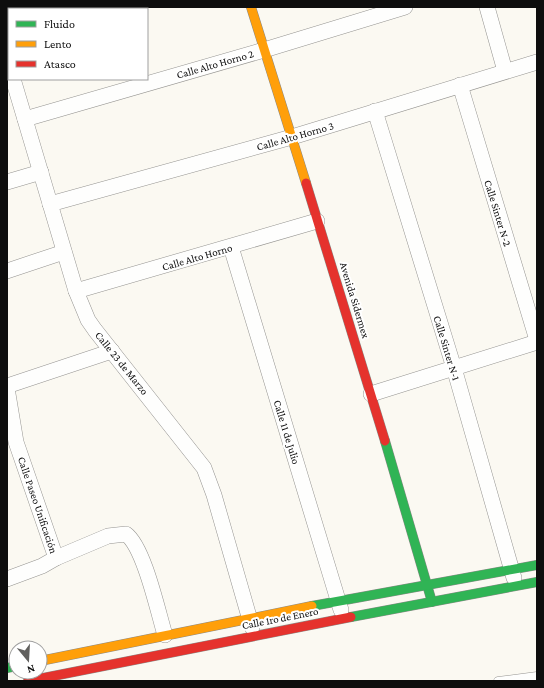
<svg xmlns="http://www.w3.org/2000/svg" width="544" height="688" font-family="'Crimson Pro',serif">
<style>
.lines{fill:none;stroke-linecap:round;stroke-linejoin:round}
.lane-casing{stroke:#959491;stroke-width:9}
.street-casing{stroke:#959491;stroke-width:16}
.fast-casing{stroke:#8b8a87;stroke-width:10}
.slow-casing{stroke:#8b8a87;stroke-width:10}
.jam-casing{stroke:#8b8a87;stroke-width:10}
.lane{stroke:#fefefd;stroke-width:8}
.street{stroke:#fefefd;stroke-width:15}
.fast{stroke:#30b455;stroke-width:9}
.slow{stroke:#ff9f0a;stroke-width:9}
.jam{stroke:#e5322d;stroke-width:9}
.labels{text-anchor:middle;stroke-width:4;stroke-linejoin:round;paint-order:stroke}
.street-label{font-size:11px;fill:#0e0e0e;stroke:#fff}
</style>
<rect width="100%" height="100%" fill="#fbf9f2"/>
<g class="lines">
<defs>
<polyline id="lane" points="498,681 537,676"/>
<g id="street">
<polyline points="487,7 505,71"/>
<polyline points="87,9 94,7"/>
<polyline points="7,33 9,33"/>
<polyline points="7,61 9,68"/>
<polyline points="13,79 76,291 88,320 95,330 204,468 214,495 252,627"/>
<polyline points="460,85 537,340"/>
<polyline points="375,111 454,368 514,578"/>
<polyline points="25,119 264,50 405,7"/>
<polyline points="7,182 41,172"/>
<polyline points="50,204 292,137 537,62"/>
<polyline points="231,247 341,610"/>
<polyline points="7,271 64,252"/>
<polyline points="76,291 317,221"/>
<polyline points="7,386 112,351"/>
<path d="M7 388 16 442 56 558 108 536 126 534C144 547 158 612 165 635"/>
<polyline points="371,394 537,342"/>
<polyline points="7,579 42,566 56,558"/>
</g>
<g id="fast">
<polyline points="385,441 432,602"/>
<polyline points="312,606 537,565"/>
<polyline points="351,617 537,582"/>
<polyline points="7,668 16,666"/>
</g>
<g id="slow">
<polyline points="251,7 306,183"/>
<polyline points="40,661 312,606"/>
</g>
<g id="jam">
<polyline points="306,183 385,441"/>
<polyline points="28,681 351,617"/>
</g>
</defs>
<!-- lane casing -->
<use href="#lane" class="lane-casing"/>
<!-- street casing -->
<use href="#street" class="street-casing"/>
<!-- fast casing -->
<use href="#fast" class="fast-casing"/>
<!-- slow casing -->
<use href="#slow" class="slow-casing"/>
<!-- jam casing -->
<use href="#jam" class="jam-casing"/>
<!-- lane -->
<use href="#lane" class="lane"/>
<!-- street -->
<use href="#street" class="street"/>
<!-- fast -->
<use href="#fast" class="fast"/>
<!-- slow -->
<use href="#slow" class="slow"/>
<!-- jam -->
<use href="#jam" class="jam"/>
</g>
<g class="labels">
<!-- street labels -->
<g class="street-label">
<text transform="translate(215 64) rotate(-16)" y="4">Calle Alto Horno 2</text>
<text transform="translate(295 136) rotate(-16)" y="4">Calle Alto Horno 3</text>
<text transform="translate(498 213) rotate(73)" y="4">Calle Sinter N-2</text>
<text transform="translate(197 257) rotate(-16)" y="4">Calle Alto Horno</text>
<text transform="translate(355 300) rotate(73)" y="4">Avenida Sidermex</text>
<text transform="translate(447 348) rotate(73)" y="4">Calle Sinter N-1</text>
<text transform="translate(122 363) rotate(51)" y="4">Calle 23 de Marzo</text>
<text transform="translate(287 432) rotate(73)" y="4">Calle 11 de Julio</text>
<text transform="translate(38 505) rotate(71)" y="4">Calle Paseo Unificación</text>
<text transform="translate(280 618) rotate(-11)" y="4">Calle 1ro de Enero</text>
</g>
</g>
<!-- border -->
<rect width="544" height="688" fill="none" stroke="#0e0e0e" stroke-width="16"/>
<!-- legend -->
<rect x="8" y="8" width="140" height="72" fill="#ffffff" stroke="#9f9f9f"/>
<rect x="16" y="21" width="20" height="6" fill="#30b455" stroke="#9f9f9f"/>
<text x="44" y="28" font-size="12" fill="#0e0e0e">Fluido</text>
<rect x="16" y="41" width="20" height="6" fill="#ff9f0a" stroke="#9f9f9f"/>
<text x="44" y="48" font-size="12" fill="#0e0e0e">Lento</text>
<rect x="16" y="61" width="20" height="6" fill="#e5322d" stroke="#9f9f9f"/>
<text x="44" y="68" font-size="12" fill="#0e0e0e">Atasco</text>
<!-- north arrow -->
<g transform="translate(28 660) rotate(162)"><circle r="19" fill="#ffffff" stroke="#9f9f9f"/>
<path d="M0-3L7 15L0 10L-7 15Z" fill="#61605e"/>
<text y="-6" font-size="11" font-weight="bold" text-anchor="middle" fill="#0e0e0e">N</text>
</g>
</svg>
